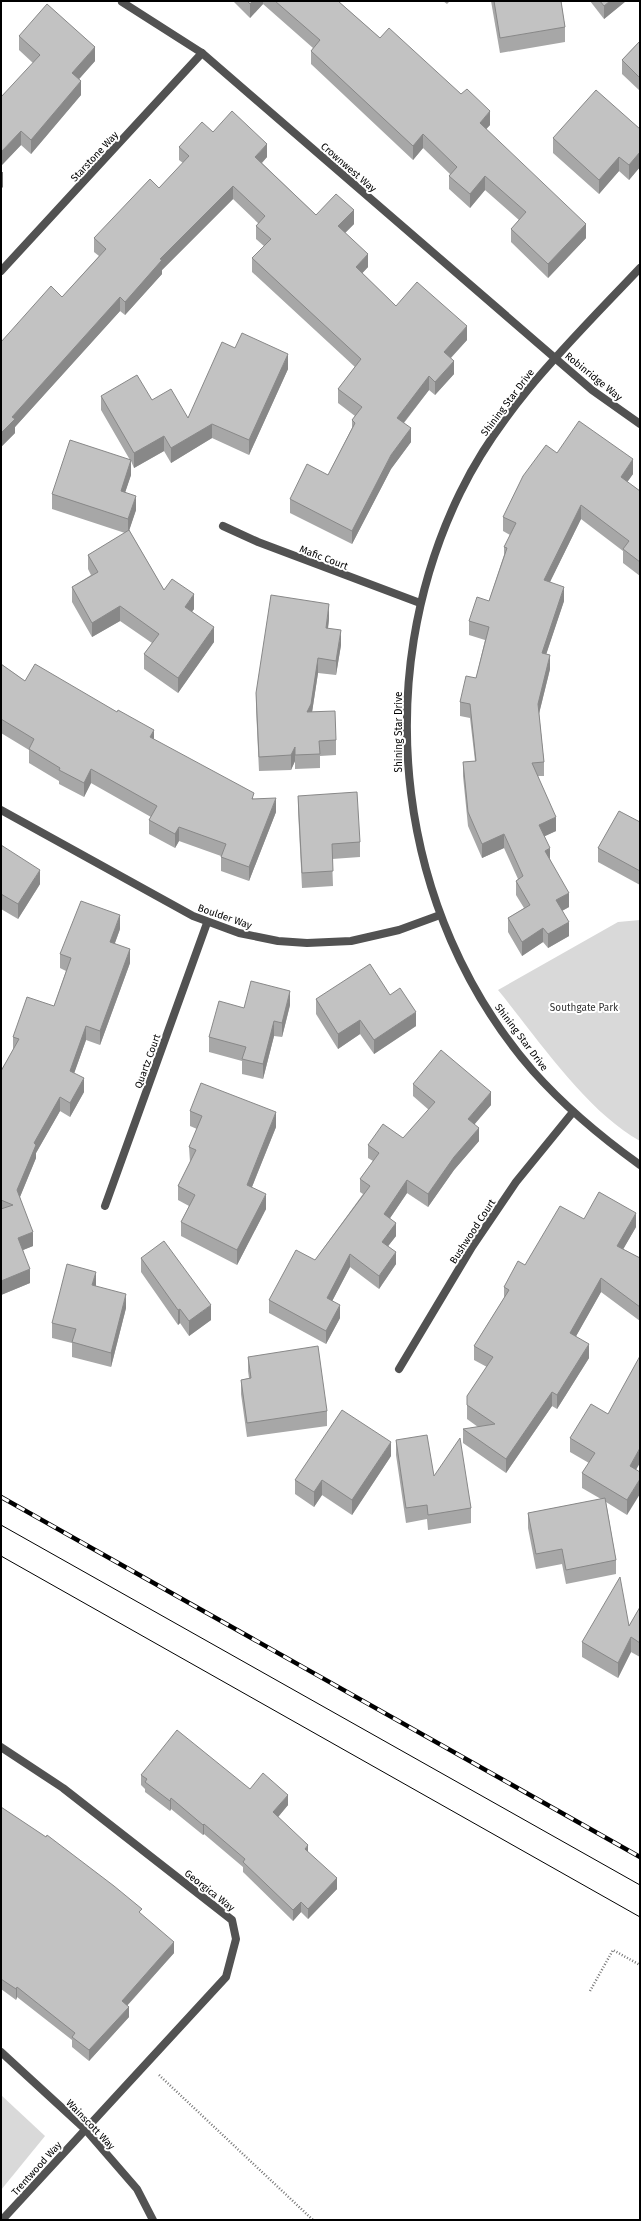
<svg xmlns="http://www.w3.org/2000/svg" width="641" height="2221" font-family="'Fira Sans',sans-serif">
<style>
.green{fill:#d9d9d9}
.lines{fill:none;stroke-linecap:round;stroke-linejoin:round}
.path{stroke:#747474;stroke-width:2.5;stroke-dasharray:1 2;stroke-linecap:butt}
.street{stroke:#525252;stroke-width:8}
.tram{stroke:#000;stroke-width:1}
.rail-casing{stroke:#000;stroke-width:4.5}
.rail{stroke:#fff;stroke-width:3;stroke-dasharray:9;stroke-linecap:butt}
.wall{fill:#a7a7a7}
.shaded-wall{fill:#888}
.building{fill:#c2c2c2;stroke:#888}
.labels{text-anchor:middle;stroke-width:4;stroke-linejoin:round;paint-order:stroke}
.street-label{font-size:10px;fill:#000;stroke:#fff}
.park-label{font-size:10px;fill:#303030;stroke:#fff}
</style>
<rect width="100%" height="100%" fill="#fff"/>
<!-- green -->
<g class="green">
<path d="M640 920V1141C586 1111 538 1039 498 990L618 922Z"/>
<polygon points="1,2095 45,2136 1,2190"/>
</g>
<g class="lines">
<!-- path -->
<g class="path">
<polyline points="590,1991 613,1950 640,1965"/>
<polyline points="159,2075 313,2220"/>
</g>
<!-- street -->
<g class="street">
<polyline points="122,2 202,53 592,390 640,424"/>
<path d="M640 268C574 338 502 406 460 493 369 680 396 913 533 1071 565 1107 601 1137 640 1165"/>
<polyline points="1,271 202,53"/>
<polyline points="223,526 258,542 420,603"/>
<polyline points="1,810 193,916 239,933 278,941 307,943 351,941 399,930 440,915"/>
<polyline points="105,1206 207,923"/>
<polyline points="399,1369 472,1247 516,1182 573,1112"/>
<polyline points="1,1747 63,1788 232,1920 236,1939 226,1977 2,2220"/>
<polyline points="1,2052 85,2129 137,2189 153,2220"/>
</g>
<!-- tram -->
<g class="tram">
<polyline points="1,1525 640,1885"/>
<polyline points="1,1556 640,1917"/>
</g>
<defs>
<polyline id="rail" points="1,1497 640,1857"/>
</defs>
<!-- rail casing -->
<use href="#rail" class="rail-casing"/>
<!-- rail -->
<use href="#rail" class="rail"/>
</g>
<!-- wall -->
<g class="wall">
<polygon points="233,1 338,1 380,38 490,125 486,129 586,238 548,278 511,242 511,229 519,220 485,190 470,208 449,189 449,176 450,174 423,148 413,160 311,64 311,51 313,48 263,4 250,18"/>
<polygon points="443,1 450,1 447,4"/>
<polygon points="491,1 561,1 565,27 565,42 500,53"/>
<polygon points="590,1 626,1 604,19"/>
<polygon points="19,36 95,61 79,79 81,95 31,154 21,145 1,166 33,63 19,50"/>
<polygon points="640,41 640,91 622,74 622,60"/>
<polygon points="640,129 640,167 629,180 619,171 599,194 553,153 553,138"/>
<polygon points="213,132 267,157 262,163 316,215 354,224 345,233 368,267 362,273 396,306 467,340 451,358 454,374 435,395 429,390 404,423 411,442 391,469 352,544 290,513 290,499 328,475 352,428 352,420 355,416 338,403 338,389 355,367 252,272 252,258 264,246 256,239 256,226 259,224 233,199 162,270 162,274 125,315 120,311 15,427 15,433 1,447 62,297 99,256 94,252 94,238 159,188 183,163 179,160 179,147"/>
<polygon points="235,348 288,369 249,455 212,438 171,463 164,451 134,468 131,461 131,475 125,492 136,510 129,530 164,590 194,609 192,611 214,642 178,693 144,669 144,654 152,643 120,621 92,637 72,602 72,587 91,575 88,569 88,555 125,533 52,509 52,494 130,460 101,410 101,396 152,400 188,418"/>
<polygon points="557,453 633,474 627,482 640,491 640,576 623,563 623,551 581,519 550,582 564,601 546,654 550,669 539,713 544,762 544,776 538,776 556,831 544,836 550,859 569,907 562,911 569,936 548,948 543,942 522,956 508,932 508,918 524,908 516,895 516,881 518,879 504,848 482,858 468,826 463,776 463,762 475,761 470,718 460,716 460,702 476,678 485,640 469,635 469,621 489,601 504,555 504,547 510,535 503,531 503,517"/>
<polygon points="329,619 328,629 341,645 336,675 318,673 312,712 336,740 336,755 320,756 320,768 295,769 295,761 291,770 259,771 256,708 256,693"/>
<polygon points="1,664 25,681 154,740 276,812 249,881 221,871 221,856 179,841 175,848 149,834 149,820 151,817 91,783 84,797 59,784 59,781 29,763 29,750 1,733"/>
<polygon points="298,796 360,842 360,857 332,859 333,886 302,888 298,810"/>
<polygon points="640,822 640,885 598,862 598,848"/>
<polygon points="1,845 40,884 18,919 1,909"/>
<polygon points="120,929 115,943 130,963 100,1045 86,1040 74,1073 84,1092 70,1117 60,1111 36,1153 36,1158 20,1197 33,1246 23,1250 30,1283 1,1295 1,1071 13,1050 13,1037 54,1006 66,971 60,968 60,954"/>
<polygon points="390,995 416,1026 374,1054 360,1034 338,1049 316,1014 316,999"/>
<polygon points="290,1005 282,1037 274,1036 263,1079 242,1074 242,1061 209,1052 209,1037 244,1008"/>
<polygon points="413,1084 491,1105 474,1124 479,1141 454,1170 428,1207 407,1193 390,1218 396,1236 388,1246 396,1264 379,1289 350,1267 332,1301 340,1318 326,1344 269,1313 269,1300 315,1260 363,1194 360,1192 360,1179 373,1161 368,1158 368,1145 403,1138 429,1110 413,1096"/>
<polygon points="190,1111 276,1127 252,1187 266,1209 237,1265 181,1236 181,1222 189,1206 178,1200 178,1186 190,1162 189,1147 197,1129 190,1126"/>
<polygon points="584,1219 636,1227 623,1249 640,1258 640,1321 601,1292 576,1336 589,1358 557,1409 552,1406 506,1473 463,1443 463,1429 478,1427 467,1419 467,1396 487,1367 474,1360 474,1346 504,1298 504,1287 525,1265"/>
<polygon points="141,1258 211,1320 189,1336 180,1323 178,1325 141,1272"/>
<polygon points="96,1286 126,1308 111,1367 72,1357 72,1343 52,1338 52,1323"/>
<polygon points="248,1357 327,1411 327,1426 247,1437 241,1394 241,1380 249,1378 248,1371"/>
<polygon points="570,1438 636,1470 627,1515 606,1502 616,1560 616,1574 566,1584 562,1564 536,1569 528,1528 528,1513 601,1499 582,1488 582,1473 589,1463 570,1452"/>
<polygon points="396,1440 434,1476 471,1508 471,1523 428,1530 427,1519 406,1523 396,1455"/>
<polygon points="391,1456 352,1515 322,1495 314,1507 295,1494 295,1480"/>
<polygon points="640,1607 640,1657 631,1652 618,1678 582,1657 582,1642 629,1626"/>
<polygon points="141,1775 250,1789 288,1805 278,1817 308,1852 337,1889 308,1919 301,1912 293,1921 243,1872 243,1867 204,1834 203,1835 171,1809 170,1811 145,1792 145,1789 141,1785"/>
<polygon points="1,1807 142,1915 174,1953 127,2006 129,2017 89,2061 72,2047 72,2040 17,1997 16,2000 1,1989"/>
</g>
<!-- shaded-wall -->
<g class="shaded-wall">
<polygon points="253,1 263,1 263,4 250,18 250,4"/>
<polygon points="610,1 626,1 604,19 604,6"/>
<polygon points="95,47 95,61 72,87 72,73"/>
<polygon points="81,81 81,95 31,154 31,140"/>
<polygon points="490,111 490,125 480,136 480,123"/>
<polygon points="21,131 21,145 1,166 1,152"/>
<polygon points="423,134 423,148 413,160 413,146"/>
<polygon points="267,144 267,157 255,170 255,157"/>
<polygon points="640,152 640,167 629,180 629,165"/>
<polygon points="619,157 619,171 599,194 599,180"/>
<polygon points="3,173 3,187 1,189 1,175"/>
<polygon points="485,176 485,190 470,208 470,194"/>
<polygon points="233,186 233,199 162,270 162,274 125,315 125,302 160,259"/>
<polygon points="354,210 354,224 338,240 338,226"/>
<polygon points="586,224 586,238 548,278 548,264"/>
<polygon points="368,254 368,267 356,280 356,267"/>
<polygon points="120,297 120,311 15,427 15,433 1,447 1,433 12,417"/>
<polygon points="467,326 467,340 444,365 444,352"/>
<polygon points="288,354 288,369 249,455 249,440"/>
<polygon points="454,361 454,374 435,395 435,382"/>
<polygon points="429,376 429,390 397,431 397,418"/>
<polygon points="212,424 212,438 171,463 171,448"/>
<polygon points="411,428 411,442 391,469 352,544 352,531 391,455"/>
<polygon points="164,436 164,451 134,468 134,453"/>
<polygon points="633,459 633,474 621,491 621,477"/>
<polygon points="131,460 131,475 121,505 121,491"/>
<polygon points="136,496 136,510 128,534 128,519"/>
<polygon points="581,505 581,519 544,594 544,580"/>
<polygon points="564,587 564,601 542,667 542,653"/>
<polygon points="194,594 194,609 185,621 185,607"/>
<polygon points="329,604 329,619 326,643 326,628"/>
<polygon points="120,606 120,621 92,637 92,623"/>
<polygon points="214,627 214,642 178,693 178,678"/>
<polygon points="341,630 341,645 336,675 336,661"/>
<polygon points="550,655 550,669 538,718 538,704"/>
<polygon points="318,658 318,673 311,719 307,712"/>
<polygon points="154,730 154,744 150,737"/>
<polygon points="295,747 295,761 291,770 291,755"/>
<polygon points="91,769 91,783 84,797 84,783"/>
<polygon points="276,798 276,812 249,881 249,867"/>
<polygon points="556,817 556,831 539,839 539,825"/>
<polygon points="179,827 179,841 175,848 175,834"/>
<polygon points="504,834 504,848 482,858 482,844"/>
<polygon points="550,848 550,862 545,851"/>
<polygon points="40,870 40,884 18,919 18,904"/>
<polygon points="569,893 569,907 556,914 556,900"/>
<polygon points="120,915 120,929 110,956 110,942"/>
<polygon points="569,922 569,936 548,948 548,934"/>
<polygon points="543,928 543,942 522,956 522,942"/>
<polygon points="130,949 130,963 100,1045 100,1031"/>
<polygon points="290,991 290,1005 282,1037 282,1023"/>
<polygon points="416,1012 416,1026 374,1054 374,1040"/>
<polygon points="360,1020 360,1034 338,1049 338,1034"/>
<polygon points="274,1021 274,1036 263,1079 263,1064"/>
<polygon points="86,1026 86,1040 70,1085 70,1071"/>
<polygon points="84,1078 84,1092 70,1117 70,1103"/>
<polygon points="491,1092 491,1105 468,1132 468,1119"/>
<polygon points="60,1097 60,1111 36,1153 36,1158 17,1204 17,1190 34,1143"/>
<polygon points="276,1112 276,1127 247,1199 247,1185"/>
<polygon points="479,1128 479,1141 454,1170 428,1207 428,1194 454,1157"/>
<polygon points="407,1180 407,1193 384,1227 384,1214"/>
<polygon points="266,1194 266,1209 237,1265 237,1250"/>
<polygon points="636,1213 636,1227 617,1260 617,1246"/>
<polygon points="396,1223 396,1236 382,1254 382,1242"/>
<polygon points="33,1232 33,1246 18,1252 18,1238"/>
<polygon points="396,1252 396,1264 379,1289 379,1276"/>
<polygon points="350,1254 350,1267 327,1311 327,1298"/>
<polygon points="30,1269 30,1283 1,1295 1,1281"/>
<polygon points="96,1272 96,1287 92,1285"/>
<polygon points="601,1278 601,1292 570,1347 570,1333"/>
<polygon points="126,1294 126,1308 111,1367 111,1353"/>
<polygon points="211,1305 211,1320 189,1336 189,1321"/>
<polygon points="340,1305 340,1318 326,1344 326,1331"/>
<polygon points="180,1309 180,1323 178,1325 178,1310"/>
<polygon points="589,1344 589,1358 557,1409 557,1395"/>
<polygon points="552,1392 552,1406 506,1473 506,1459"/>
<polygon points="391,1442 391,1456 352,1515 352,1500"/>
<polygon points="640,1448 640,1463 630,1480 630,1466"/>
<polygon points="640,1479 640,1494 627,1515 627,1500"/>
<polygon points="322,1480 322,1495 314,1507 314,1492"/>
<polygon points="631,1637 631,1652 618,1678 618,1663"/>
<polygon points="288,1795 288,1805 273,1823 273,1812"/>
<polygon points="171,1798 171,1809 170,1811 170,1801"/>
<polygon points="204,1824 204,1834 203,1835 203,1825"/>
<polygon points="308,1845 308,1856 305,1849"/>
<polygon points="337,1878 337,1889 308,1919 308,1909"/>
<polygon points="301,1902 301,1912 293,1921 293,1910"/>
<polygon points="174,1942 174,1953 122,2011 122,2001"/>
<polygon points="17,1987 17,1997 16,2000 16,1989"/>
<polygon points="129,2007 129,2017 89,2061 89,2050"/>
</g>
<!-- building -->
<g class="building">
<polygon points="247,1 253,1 250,4"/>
<polygon points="275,1 338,1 380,38 389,28 461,94 467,89 490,111 480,123 586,224 548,264 511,229 526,212 485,176 470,194 449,176 457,167 423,134 413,146 311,51 320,40"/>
<polygon points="494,1 561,1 565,27 500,38"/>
<polygon points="600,1 610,1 604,6"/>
<polygon points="47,4 95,47 72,73 81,81 31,140 21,131 1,152 1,97 40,55 19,36"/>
<polygon points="640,41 640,78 622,60"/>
<polygon points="596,90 640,129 640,152 629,165 619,157 599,180 553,138"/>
<polygon points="232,111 267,144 255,157 316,215 336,194 354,210 338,226 368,254 356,267 396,306 417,282 467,326 444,352 454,361 435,382 429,376 397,418 411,428 391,455 352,531 290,499 307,464 328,475 355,423 352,420 362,407 338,389 361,359 252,258 271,239 256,226 265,216 233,186 160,259 162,260 125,302 120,297 12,417 15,419 1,433 1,342 51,286 62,297 106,249 94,238 150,179 159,188 189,156 179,147 202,122 213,132"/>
<polygon points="1,171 3,173 1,175"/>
<polygon points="242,333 288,354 249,440 212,424 171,448 164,436 134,453 101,396 137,375 152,400 171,389 188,418 222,342 235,348"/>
<polygon points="579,421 633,459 621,477 640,491 640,562 623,549 629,541 581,505 544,580 564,587 542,653 550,655 538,704 544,762 532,763 556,817 539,825 550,848 545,851 569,893 556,900 569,922 548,934 543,928 522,942 508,918 530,905 516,881 523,876 504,834 482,844 468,812 463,762 476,761 470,704 460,702 466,676 476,678 489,627 469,621 477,597 489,601 507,548 504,547 516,523 503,517 523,476 546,445 557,453"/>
<polygon points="70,440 131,460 121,491 136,496 128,519 52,494"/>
<polygon points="129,530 164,590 172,579 194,594 185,607 214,627 178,678 144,654 159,634 120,606 92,623 72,587 98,572 88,555"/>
<polygon points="271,595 329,604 326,628 341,630 336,661 318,658 311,704 307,712 335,711 336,740 319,741 320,754 295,755 295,747 291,755 259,757 256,693"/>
<polygon points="1,664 25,681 35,664 117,712 118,710 154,730 150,737 254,793 252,799 276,798 249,867 221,857 226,844 179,827 175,834 149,820 157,806 91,769 84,783 59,770 60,768 29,749 34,739 1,719"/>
<polygon points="357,792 360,842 332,844 333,871 302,873 298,796"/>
<polygon points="619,811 640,822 640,871 598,848"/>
<polygon points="1,845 40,870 18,904 1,894"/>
<polygon points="81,901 120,915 110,942 130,949 100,1031 86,1026 70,1071 84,1078 70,1103 60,1097 34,1143 36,1145 17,1190 33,1232 18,1238 30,1269 1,1281 1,1209 13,1205 1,1200 1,1071 19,1039 13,1037 27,997 54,1006 71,958 60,954"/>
<polygon points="370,964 390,995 400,988 416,1012 374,1040 360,1020 338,1034 316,999"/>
<polygon points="251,981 290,991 282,1023 274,1021 263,1064 242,1059 246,1047 209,1037 219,1001 244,1008"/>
<polygon points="441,1050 491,1092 468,1119 479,1128 454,1157 428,1194 407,1180 384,1214 396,1223 382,1242 396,1252 379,1276 350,1254 327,1298 340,1305 326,1331 269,1300 296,1250 315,1260 370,1186 360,1179 379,1153 368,1145 383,1124 403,1138 435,1102 413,1084"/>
<polygon points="201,1083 276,1112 247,1185 266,1194 237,1250 181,1222 195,1195 178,1186 196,1150 189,1147 202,1116 190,1111"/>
<polygon points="599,1192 636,1213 617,1246 640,1258 640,1307 601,1278 570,1333 589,1344 557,1395 552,1392 506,1459 463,1429 495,1424 467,1405 467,1396 493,1357 474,1346 509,1290 504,1287 518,1261 525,1265 560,1206 584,1219"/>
<polygon points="164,1241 211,1305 189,1321 180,1309 178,1310 141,1258"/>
<polygon points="67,1264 96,1272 92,1285 126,1294 111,1353 72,1342 76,1329 52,1323"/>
<polygon points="318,1346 327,1411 247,1423 241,1380 251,1378 248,1357"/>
<polygon points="640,1356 640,1448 630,1466 640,1472 640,1479 627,1500 582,1473 595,1453 570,1438 591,1404 608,1414"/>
<polygon points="342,1410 391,1442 352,1500 322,1480 314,1492 295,1480"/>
<polygon points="427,1435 434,1476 460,1438 471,1508 428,1515 427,1505 406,1508 396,1440"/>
<polygon points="605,1498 616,1560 566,1570 562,1549 536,1554 528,1513"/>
<polygon points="620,1577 629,1626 640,1607 640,1643 631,1637 618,1663 582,1642"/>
<polygon points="177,1730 250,1789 263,1773 288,1795 273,1812 308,1845 305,1849 337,1878 308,1909 301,1902 293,1910 243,1862 245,1859 204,1824 203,1825 171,1798 170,1801 145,1782 147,1779 141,1775"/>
<polygon points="1,1807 46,1837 47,1835 114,1886 142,1909 139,1912 174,1942 122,2001 129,2007 89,2050 72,2037 75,2033 17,1987 16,1989 1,1979"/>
</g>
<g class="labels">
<!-- street labels -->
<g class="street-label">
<text transform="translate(94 156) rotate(-47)" y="4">Starstone Way</text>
<text transform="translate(349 167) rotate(41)" y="4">Crownwest Way</text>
<text transform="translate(594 376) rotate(39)" y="4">Robinridge Way</text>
<text transform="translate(507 402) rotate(-53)" y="4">Shining Star Drive</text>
<text transform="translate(324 557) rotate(21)" y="4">Mafic Court</text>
<text transform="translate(398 732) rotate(-90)" y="4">Shining Star Drive</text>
<text transform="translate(225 916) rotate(19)" y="4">Boulder Way</text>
<text transform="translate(522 1037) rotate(53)" y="4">Shining Star Drive</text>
<text transform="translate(147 1061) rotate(-70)" y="4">Quartz Court</text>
<text transform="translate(472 1231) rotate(-57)" y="4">Bushwood Court</text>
<text transform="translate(210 1890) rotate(38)" y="4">Georgica Way</text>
<text transform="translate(91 2124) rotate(46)" y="4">Wainscott Way</text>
<text transform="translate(36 2168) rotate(-48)" y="4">Trentwood Way</text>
</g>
<!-- park labels -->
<g class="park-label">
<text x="584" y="1011">Southgate Park</text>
</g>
</g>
<!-- border -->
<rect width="641" height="2221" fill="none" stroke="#000000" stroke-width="4"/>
</svg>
